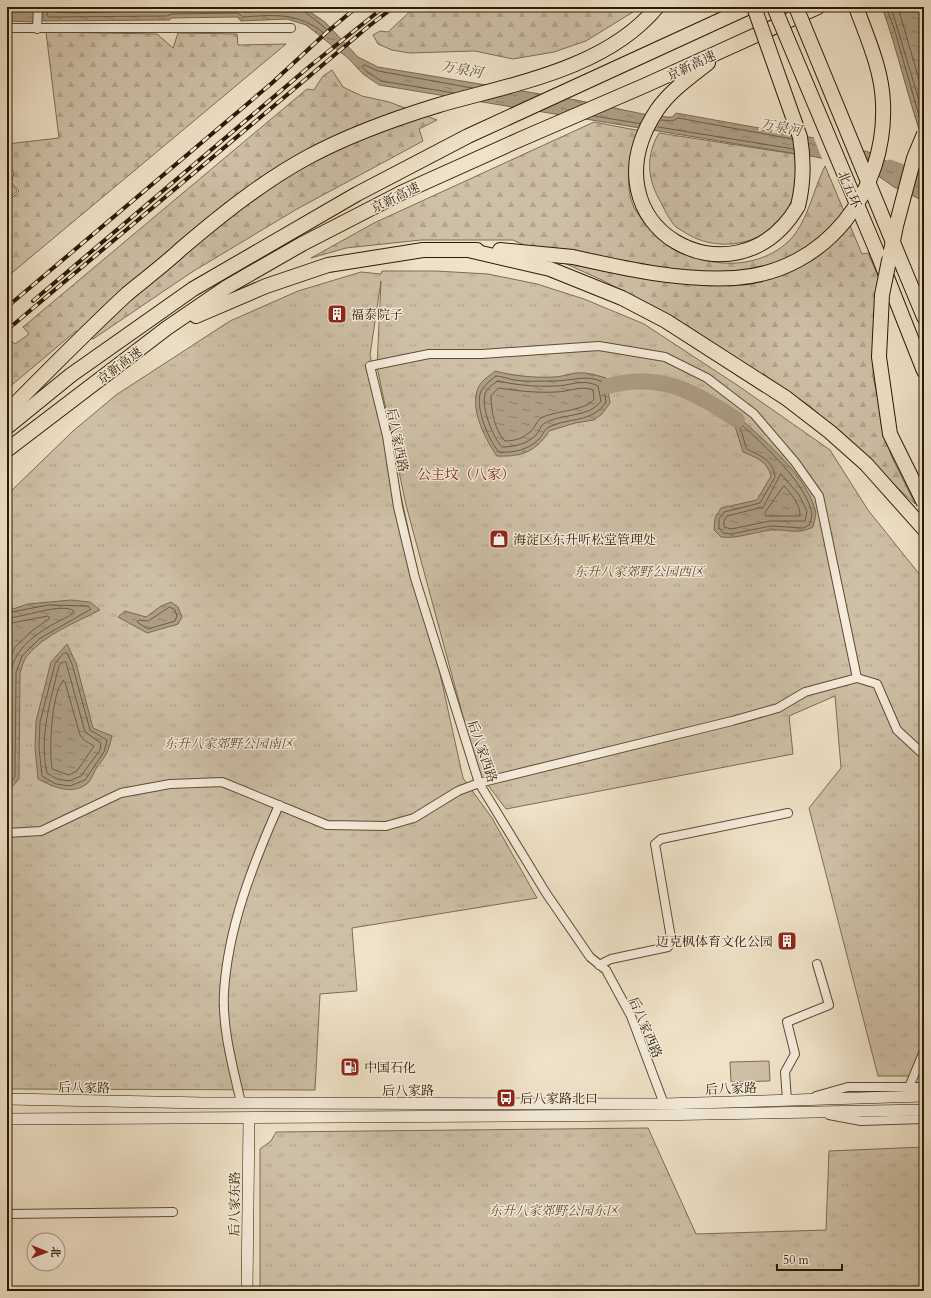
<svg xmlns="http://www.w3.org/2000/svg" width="931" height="1298" font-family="Cardo,'Noto Serif SC',serif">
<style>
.grass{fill:#cec0a7;stroke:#7d6d55}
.forest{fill:url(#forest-firs);stroke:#7d6d55}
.park{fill:url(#park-tufts);stroke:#7d6d55}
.water{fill:url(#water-ripples);stroke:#796951}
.pier{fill:#efe2c8}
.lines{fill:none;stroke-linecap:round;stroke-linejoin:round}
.shore{stroke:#6c5c44;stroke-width:1}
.canal{stroke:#ad9e85;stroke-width:9}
.river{stroke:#ad9e85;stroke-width:16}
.street-casing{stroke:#5d4c34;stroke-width:10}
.secondary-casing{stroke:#2c1a03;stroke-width:12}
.highway-casing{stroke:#2c1a03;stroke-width:16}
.street{stroke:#f5ecdb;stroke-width:8}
.secondary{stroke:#f5ecdb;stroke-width:11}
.highway{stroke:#efe2c8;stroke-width:14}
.rail-casing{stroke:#2c1a03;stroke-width:4}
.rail{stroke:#f5ecdb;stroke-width:2.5;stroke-dasharray:8;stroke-linecap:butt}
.highway-bridge-casing{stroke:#2c1a03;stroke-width:16;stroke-linecap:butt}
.highway-bridge{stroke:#efe2c8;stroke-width:14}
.labels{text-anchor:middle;stroke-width:3;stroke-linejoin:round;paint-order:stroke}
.street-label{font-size:13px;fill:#2c1a03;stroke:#f5ecdb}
.poi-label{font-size:13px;fill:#2c1a03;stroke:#f5ecdb;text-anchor:start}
.park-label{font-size:13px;font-style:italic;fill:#5d4c34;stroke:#f5ecdb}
.water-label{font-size:14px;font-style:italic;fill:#604f37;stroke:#f5ecdb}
.neighbourhood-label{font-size:14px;fill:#7a1f14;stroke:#f5ecdb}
</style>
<defs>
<pattern id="forest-firs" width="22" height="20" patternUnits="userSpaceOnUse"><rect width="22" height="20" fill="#cec0a7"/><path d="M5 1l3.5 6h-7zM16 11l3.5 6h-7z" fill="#b1a48e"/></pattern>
<pattern id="park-tufts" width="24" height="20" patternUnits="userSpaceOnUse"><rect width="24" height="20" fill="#cec0a7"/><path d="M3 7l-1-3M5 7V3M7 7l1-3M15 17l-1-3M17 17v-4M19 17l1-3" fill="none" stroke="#b1a48e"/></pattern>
<pattern id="water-ripples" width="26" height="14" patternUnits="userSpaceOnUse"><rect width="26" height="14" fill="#ad9e85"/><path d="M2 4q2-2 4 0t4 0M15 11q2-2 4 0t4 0" fill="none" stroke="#8d806b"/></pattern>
</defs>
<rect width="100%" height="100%" fill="#efe2c8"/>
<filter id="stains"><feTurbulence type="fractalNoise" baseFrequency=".005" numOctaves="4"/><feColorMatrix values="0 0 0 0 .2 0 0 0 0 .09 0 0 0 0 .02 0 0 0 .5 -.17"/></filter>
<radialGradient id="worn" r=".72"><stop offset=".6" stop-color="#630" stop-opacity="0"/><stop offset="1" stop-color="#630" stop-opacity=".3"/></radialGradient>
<!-- grass -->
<g class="grass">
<polygon points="7,179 17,191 7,200"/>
<polygon points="769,1061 770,1081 731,1082 730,1062"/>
</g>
<!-- forest -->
<g class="forest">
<polygon points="415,7 637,7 633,12 586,41 554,52 513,59 475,51 409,53 392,50 378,44 373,35 380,31 388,32"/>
<polygon points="46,32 157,34 173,48 178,33 237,34 238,45 286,44 7,277 7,203 19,191 11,182 14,173 7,162 7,144 59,138"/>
<polygon points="332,70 343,87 362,96 389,102 437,120 419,129 423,141 297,209 192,272 93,339 76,331 7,389 7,340 9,338 15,344 29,334 23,327 307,89 314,90 323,76"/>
<path d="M594 122 641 131C632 155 623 180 633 205 634 209 638 214 641 218 672 264 748 281 790 240 807 223 814 188 825 166L862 254 868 253 879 278 875 318 873 377 891 455 915 504 810 406 694 330 604 281 513 240H421L346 248 311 258 374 223Z"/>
<path d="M659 133 795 154C796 172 798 191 789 207 771 243 723 254 689 235 685 232 680 230 676 227 669 220 664 208 659 199 647 177 646 155 659 133Z"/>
</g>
<!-- park -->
<g class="park">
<polygon points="382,271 436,271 488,274 537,284 584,299 644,324 740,387 830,450 868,510 924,580 924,1076 878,1076 809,808 841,768 835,696 789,716 793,754 506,809 478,772 406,505 377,367 381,281 370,355 463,778 492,818 537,898 352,928 357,991 320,994 315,1090 7,1089 7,495 73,431 116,395 230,321 298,291 361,272 381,274"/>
<polygon points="648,1128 696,1234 826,1230 829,1151 924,1147 924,1291 260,1291 260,1149 271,1141 276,1132"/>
</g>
<!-- water -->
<g class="water">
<polygon points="7,7 35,7 35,22 7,21"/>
<polygon points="43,7 303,7 325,22 358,57 378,67 576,100 643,114 667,117 672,117 676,113 820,139 872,153 924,182 924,201 894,187 867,168 816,157 379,85 363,74 348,58 306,25 287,19 241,21 237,17 171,18 170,20 43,21"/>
<path d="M882 7H924V144C908 99 898 52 882 7Z"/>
<path d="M495 371C515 376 534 378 554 377 561 377 568 374 576 373 586 372 596 375 606 378L610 403 602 414 594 420 575 423 549 431C536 452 521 457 497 456 485 439 466 403 481 383 484 379 491 375 495 371Z"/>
<path d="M737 420 744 422C768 443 806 477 815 509 817 514 814 522 813 527 799 535 786 529 771 530 754 532 738 539 721 537L714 530 715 518 721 508 757 500 771 476C767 461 757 458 743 452L734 423Z"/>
<path d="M71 600 90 602 100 610C75 623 45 634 27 656 23 661 22 668 20 673L19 779 9 790 7 788V611L28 604Z"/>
<polygon points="171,602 178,607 182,617 178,624 147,633 118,617 125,611 146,617 161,606"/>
<path d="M67 644 76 663 93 728 112 736C108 753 107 754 97 767 94 771 92 779 88 783 72 796 54 787 38 779L35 748 36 721 51 662Z"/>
</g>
<!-- pier -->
<polygon class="pier" points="813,136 851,145 860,169 823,161"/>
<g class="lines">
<!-- shore -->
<g class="shore">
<path d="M47 7V16L49 17 167 16 172 14 237 13 243 17C274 15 297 12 324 33H326L327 30C321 23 303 13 302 7"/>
<polyline points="52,7 54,12 74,13 236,8 245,12 287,10 295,12 297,7"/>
<polyline points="886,7 894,28 922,126"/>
<polyline points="891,7 924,117"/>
<polyline points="898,7 924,97"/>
<polyline points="454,93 381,81 366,71 362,66 365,65 378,71 472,88"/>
<polyline points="594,116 642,124"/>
<polyline points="661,120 672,121 678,118 792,139"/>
<polyline points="658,127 794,149"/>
<path d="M496 376C502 376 508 379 514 380 527 382 542 381 554 381 572 381 586 374 603 382L606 402C592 423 570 417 549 427 544 429 543 435 539 439 528 450 514 453 499 452 489 441 476 410 480 394 482 386 490 381 496 376Z"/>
<path d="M498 381C517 385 535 387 555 386 570 386 583 378 598 386L601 401C589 418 563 413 545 423 540 425 540 431 536 435 527 444 514 447 502 447 493 438 481 407 485 394 487 388 493 384 498 381Z"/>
<path d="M499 388C518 391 536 393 556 392 568 392 581 385 593 390L594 399C588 410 556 411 543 417 536 420 536 427 531 431 524 438 515 441 505 441 495 431 491 411 491 396Z"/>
<path d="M740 426H743C764 445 804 482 811 510 813 514 811 521 809 525L803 528 771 526 731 534 723 533 719 528V519L724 512 760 503 775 477C773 459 760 456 747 449Z"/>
<polygon points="781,474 799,495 807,511 805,521 770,521 731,529 724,527 724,521 727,516 763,507"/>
<path d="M784 486C791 493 801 506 800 516H766L765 513Z"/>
<polygon points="170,607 175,610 177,616 175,621 148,629 137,622 139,620 148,621"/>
<polyline points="7,613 48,605 88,606 91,609 39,639 22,656 16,673 15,777 7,786"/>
<path d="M7 618C22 618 62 602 74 611 72 616 64 618 59 621 39 632 14 647 11 673 8 692 17 769 7 779"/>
<polyline points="7,624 48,616 50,618 32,631 15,647 7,665"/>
<polygon points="64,653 67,653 72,664 90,730 107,740 104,752 85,780 70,786 56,784 42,776 39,748 40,722 55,664"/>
<path d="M63 662H66L67 666 85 732 101 743 100 750 81 776 69 781 57 779 47 773C39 737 50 702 59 666Z"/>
<path d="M63 681 65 682 80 735 84 740 94 746 77 771 69 775 52 769C49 752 51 693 63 681Z"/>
</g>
<!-- canal -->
<polyline class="canal" points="890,164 924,177"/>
<!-- river -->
<path class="river" d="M608 386C660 372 694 391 737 420"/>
<defs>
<g id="street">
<polyline points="7,28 291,28"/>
<polyline points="37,29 38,7"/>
<polyline points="7,833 41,831 121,793 170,784 222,782 327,825 386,826 414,818 458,791 479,783 732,721 778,708 805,692 857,678 877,684 897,730 924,755"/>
<polyline points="599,965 611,959 668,947 671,938 655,844 661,839 788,813"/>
<polyline points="909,1087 924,1051"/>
<polyline points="816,1096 848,1087 924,1087"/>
<polyline points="787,1100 785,1072 795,1054 787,1022 829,1005 817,964"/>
<path d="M241 1103C233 1067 222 1029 224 992 228 927 253 864 279 805"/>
<polyline points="664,1104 631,1016 606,970 590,957 546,893 479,783 415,578 398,507 387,436 370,366 429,354 482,354 599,346 665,357 707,378 754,414 795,462 819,496 857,678"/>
<polyline points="829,1115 861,1121 924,1119"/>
<polyline points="7,1214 173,1212"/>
</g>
<g id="secondary">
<polyline points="7,1099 204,1103 664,1104 924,1096"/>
<polyline points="7,1119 652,1115 924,1110"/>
<polyline points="247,1291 249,1118"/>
</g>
<g id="highway">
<path d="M708 63C690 77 670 91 657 110 580 227 736 312 798 206"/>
<polyline points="468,250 550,269 622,298 666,321 786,398 830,432 866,464 924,529"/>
<polyline points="500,250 573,257"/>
<polyline points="877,252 924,371"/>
<polyline points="904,269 924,317"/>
<polyline points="196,316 266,286 328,265 423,250 477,250"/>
<path d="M7 412C46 373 86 332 127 294 145 279 164 265 181 249 221 215 262 182 308 157 349 135 393 119 439 105 512 84 606 69 657 7"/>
<polyline points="7,427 71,375 193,289 357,194 468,136 749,7"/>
<polyline points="7,450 167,328 227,287 302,244 401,193 521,139 646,85 818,7"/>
</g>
</defs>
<!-- street casing -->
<use href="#street" class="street-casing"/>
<!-- secondary casing -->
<use href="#secondary" class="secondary-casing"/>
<!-- highway casing -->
<use href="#highway" class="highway-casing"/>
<!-- street -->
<use href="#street" class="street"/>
<!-- secondary -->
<use href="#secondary" class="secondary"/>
<!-- highway -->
<use href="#highway" class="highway"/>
<defs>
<g id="rail">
<polyline points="33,301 310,66 384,7"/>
<polyline points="7,307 272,83 327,32 357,7"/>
<polyline points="7,330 369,26 394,7"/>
</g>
</defs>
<!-- rail casing -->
<use href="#rail" class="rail-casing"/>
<!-- rail -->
<use href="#rail" class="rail"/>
<defs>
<g id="highway-bridge">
<path d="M754 7 800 137C804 161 804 182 798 206"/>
<polyline points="774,7 877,252"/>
<polyline points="796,7 904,269"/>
<polyline points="924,134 914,158 896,226 882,295 879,357 890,434 924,503"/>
<path d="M573 257C626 269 680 281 735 278 826 272 887 191 883 103 882 70 867 37 856 7"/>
</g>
</defs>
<!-- highway-bridge casing -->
<use href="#highway-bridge" class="highway-bridge-casing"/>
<!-- highway-bridge -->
<use href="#highway-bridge" class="highway-bridge"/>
</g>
<!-- icons -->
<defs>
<symbol id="building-square" viewBox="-11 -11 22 22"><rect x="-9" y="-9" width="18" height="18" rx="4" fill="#8f2418" stroke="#f5ecdb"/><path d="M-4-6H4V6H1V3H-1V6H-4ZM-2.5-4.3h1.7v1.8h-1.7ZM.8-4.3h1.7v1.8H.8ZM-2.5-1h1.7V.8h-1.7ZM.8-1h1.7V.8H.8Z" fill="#fff"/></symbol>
<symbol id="shop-square" viewBox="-11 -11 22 22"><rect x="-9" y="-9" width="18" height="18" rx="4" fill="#8f2418" stroke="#f5ecdb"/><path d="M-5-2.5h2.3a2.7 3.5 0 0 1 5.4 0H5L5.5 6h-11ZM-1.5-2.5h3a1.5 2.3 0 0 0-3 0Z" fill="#fff"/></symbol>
<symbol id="fuel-square" viewBox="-11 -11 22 22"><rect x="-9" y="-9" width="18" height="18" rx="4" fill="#8f2418" stroke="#f5ecdb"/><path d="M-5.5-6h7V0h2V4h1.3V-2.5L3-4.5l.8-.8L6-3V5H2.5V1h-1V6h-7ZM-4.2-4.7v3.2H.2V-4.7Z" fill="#fff"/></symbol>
<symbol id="bus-square" viewBox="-11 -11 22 22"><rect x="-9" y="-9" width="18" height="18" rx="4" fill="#8f2418" stroke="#f5ecdb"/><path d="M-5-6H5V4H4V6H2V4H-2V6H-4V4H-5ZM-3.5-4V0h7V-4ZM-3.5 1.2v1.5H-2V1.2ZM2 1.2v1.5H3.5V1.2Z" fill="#fff"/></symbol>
</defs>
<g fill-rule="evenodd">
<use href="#building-square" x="326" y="303" width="22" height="22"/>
<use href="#shop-square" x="488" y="528" width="22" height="22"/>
<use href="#building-square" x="776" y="930" width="22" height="22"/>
<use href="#fuel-square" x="339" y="1056" width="22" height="22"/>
<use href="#bus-square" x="495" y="1087" width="22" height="22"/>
</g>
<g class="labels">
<!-- street labels -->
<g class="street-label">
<text transform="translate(691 65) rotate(-25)" y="5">京新高速</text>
<text transform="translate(850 189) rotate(67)" y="5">北五环</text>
<text transform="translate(395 197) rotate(-26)" y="5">京新高速</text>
<text transform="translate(119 365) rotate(-37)" y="5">京新高速</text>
<text transform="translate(398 440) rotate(79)" y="5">后八家西路</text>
<text transform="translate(483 751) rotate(71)" y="5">后八家西路</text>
<text transform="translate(646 1027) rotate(67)" y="5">后八家西路</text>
<text transform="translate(84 1087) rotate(1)" y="5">后八家路</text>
<text transform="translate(731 1088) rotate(-2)" y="5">后八家路</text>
<text x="408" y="1095">后八家路</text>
<text transform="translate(234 1204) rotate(-89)" y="5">后八家东路</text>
</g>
<!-- poi labels -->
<g class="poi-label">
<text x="351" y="319">福泰院子</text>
<text x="513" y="544">海淀区东升听松堂管理处</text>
<text x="773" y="946" text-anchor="end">迈克枫体育文化公园</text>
<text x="364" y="1072">中国石化</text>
<text x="520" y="1103">后八家路北口</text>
</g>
<!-- park labels -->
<g class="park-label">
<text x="639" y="576">东升八家郊野公园西区</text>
<text x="229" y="748">东升八家郊野公园南区</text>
<text x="554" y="1215">东升八家郊野公园东区</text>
</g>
<!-- water labels -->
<g class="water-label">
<text transform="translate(462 69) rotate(10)" y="5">万泉河</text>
<text transform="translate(781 127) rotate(10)" y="5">万泉河</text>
</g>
<!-- neighbourhood labels -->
<g class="neighbourhood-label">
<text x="466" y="479">公主坟（八家）</text>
</g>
</g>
<!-- margin -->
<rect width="931" height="1298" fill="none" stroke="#efe2c8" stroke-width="24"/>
<rect x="8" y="8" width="915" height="1282" fill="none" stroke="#2c1a03" stroke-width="2"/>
<rect x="12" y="12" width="907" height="1274" fill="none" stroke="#2c1a03"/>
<!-- north arrow -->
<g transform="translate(46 1252) rotate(91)"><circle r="19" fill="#f5ecdb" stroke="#a59885"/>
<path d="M0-3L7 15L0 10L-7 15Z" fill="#8f2418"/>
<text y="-6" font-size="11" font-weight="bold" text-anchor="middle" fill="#2c1a03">北</text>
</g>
<!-- scale -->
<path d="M777 1264v6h65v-6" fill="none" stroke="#2c1a03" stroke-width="2"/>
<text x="783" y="1264" font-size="12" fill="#2c1a03" stroke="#f5ecdb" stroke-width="3" paint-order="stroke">50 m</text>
<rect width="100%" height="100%" filter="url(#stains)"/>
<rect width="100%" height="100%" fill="url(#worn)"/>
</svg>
